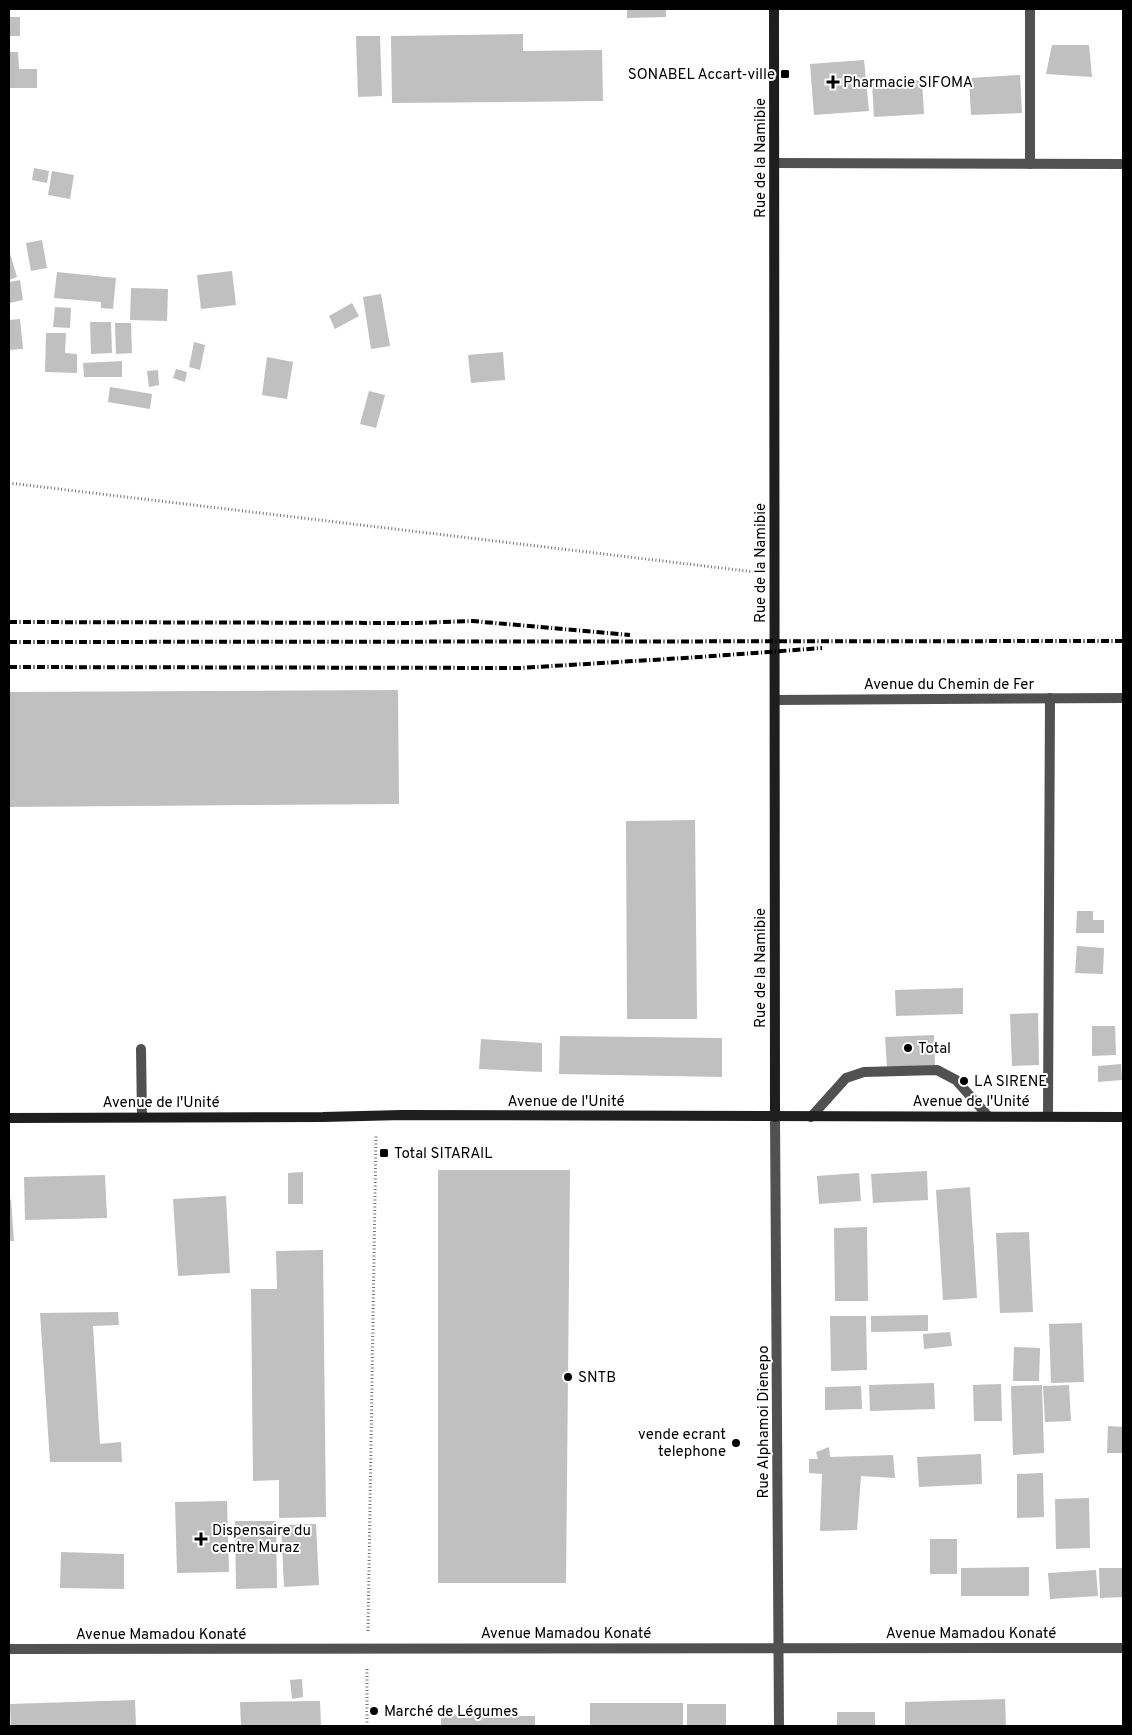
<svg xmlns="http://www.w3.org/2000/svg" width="1132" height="1735" font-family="Overpass,sans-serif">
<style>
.building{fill:#c0c0c0}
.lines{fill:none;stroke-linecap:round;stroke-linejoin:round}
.path{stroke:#737373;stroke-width:3;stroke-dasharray:1 2.5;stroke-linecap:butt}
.lane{stroke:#515151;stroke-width:10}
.street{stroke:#515151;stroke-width:10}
.secondary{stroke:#1e1e1e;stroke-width:10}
.rail{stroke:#000;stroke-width:4;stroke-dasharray:8 2.5 1 2.5;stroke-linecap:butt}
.poi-dot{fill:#000;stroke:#fff;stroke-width:2}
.labels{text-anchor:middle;stroke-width:4;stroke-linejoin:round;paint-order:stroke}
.poi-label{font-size:15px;fill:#000;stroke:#fff;text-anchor:start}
.street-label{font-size:15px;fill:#000;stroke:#fff}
</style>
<rect width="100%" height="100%" fill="#fff"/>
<!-- building -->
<g class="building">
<polygon points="627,9 666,9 666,17 627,18"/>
<rect x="9" y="17" width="11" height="19"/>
<polygon points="523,34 523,51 602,50 603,101 392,103 391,36"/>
<polygon points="356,36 380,36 382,96 358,97"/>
<polygon points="1052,45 1089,45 1092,77 1046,74"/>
<polygon points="9,52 18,52 19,69 37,69 37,88 9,88"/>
<polygon points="864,60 869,111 814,115 810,64"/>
<polygon points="1020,75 1022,113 971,115 969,78"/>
<polygon points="922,80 924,114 874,117 872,83"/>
<polygon points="34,168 49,171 47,183 32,180"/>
<polygon points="52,171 74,175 70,199 48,195"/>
<polygon points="42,240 47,268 31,271 26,243"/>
<polygon points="9,250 17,277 9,280"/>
<polygon points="232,271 236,305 201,309 197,275"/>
<polygon points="57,272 116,278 113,309 101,308 101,302 54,298"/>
<polygon points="20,280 23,300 9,303 9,282"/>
<polygon points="131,288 168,289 167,321 130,320"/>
<polygon points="381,294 390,346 371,349 363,297"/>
<polygon points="352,303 359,316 335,329 329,316"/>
<polygon points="55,307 71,308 70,328 53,327"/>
<polygon points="20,319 23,349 9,350 9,320"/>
<polygon points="90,322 111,322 112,353 91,354"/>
<polygon points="115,323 131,323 132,353 116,354"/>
<polygon points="46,333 66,333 65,353 77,354 77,373 45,372"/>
<polygon points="194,342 205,345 200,370 189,367"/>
<polygon points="503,352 505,380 471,383 468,355"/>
<polygon points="267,357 293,362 287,399 262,395"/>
<polygon points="122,361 122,377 84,377 83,363"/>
<polygon points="176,369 187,372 185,382 173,378"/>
<polygon points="158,370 159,385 149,387 147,371"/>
<polygon points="110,387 152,394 150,409 108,402"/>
<polygon points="369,391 385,395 376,428 360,424"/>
<polygon points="398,690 399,804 9,807 9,692"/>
<polygon points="695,820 697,1019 627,1019 626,821"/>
<polygon points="1077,911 1093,911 1093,920 1104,920 1104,933 1076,933"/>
<polygon points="1077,946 1104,948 1103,974 1075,973"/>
<polygon points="963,988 963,1014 896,1016 895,990"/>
<polygon points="1038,1013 1039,1065 1012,1066 1010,1014"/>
<polygon points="1092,1026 1115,1026 1116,1055 1092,1056"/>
<polygon points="934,1035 935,1065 887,1068 885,1037"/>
<polygon points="560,1036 722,1038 722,1077 559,1074"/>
<polygon points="481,1039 542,1043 542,1072 479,1069"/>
<polygon points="1121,1064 1122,1080 1098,1082 1098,1066"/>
<polygon points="438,1170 570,1170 566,1583 438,1583"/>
<polygon points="927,1171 928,1200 873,1203 871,1174"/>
<polygon points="303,1172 303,1204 288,1204 288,1173"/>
<polygon points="859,1173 861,1201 819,1204 817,1176"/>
<polygon points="105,1175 107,1218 25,1220 24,1177"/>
<polygon points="970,1187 977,1298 943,1300 936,1190"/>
<polygon points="226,1196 230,1273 178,1276 173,1199"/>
<polygon points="11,1199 14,1241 9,1241 9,1200"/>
<polygon points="867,1227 868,1301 835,1301 834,1228"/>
<polygon points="1029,1232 1033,1312 1000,1313 996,1233"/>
<polygon points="323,1250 326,1517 279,1518 279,1480 253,1481 251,1289 277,1289 276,1251"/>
<polygon points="118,1312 119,1325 93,1326 100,1444 121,1442 122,1462 50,1462 40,1313"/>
<polygon points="928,1315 928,1331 871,1332 871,1316"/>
<polygon points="830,1316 866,1316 867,1370 831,1371"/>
<polygon points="1082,1323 1084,1382 1051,1383 1049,1324"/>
<polygon points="950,1332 952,1346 924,1349 923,1334"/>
<polygon points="1014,1347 1040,1348 1039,1381 1013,1381"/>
<polygon points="934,1383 935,1409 870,1411 869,1385"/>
<polygon points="1001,1384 1002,1421 974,1421 973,1385"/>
<polygon points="1042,1385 1044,1453 1013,1455 1011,1386"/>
<polygon points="1069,1385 1071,1421 1045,1422 1043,1386"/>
<polygon points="861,1386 862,1409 825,1410 825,1387"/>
<polygon points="1108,1426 1123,1427 1123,1453 1107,1453"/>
<polygon points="829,1447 830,1457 893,1455 895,1478 861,1476 857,1530 820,1531 822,1474 809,1473 809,1459 818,1459 816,1452"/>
<polygon points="981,1454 982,1484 919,1487 917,1457"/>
<polygon points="1043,1473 1044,1517 1017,1518 1017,1474"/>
<polygon points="1089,1498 1090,1548 1056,1549 1055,1499"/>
<polygon points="227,1501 229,1572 177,1573 175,1502"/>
<polygon points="235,1521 276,1521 277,1588 236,1589"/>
<polygon points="316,1524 319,1585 284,1587 281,1525"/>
<rect x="930" y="1539" width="27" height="35"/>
<polygon points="61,1552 124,1554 124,1589 60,1588"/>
<polygon points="1029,1567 1029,1596 961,1596 961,1568"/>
<polygon points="1099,1568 1123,1568 1123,1597 1100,1598"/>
<polygon points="1096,1570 1098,1596 1050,1599 1048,1573"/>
<polygon points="302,1679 303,1697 292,1699 290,1680"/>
<polygon points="1005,1699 1006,1726 905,1726 905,1702"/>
<polygon points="135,1700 136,1726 11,1726 10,1704"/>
<polygon points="320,1701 321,1726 241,1726 240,1702"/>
<rect x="590" y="1703" width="93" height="23"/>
<rect x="687" y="1704" width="39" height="22"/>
<rect x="837" y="1712" width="38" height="14"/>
<polygon points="441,1715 535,1716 535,1726 441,1726"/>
</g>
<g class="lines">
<!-- path -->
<g class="path">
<polyline points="9,483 755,572"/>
<polyline points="368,1631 376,1134"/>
<polyline points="367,1726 367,1667"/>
</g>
<!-- lane -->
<g class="lane">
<polyline points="141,1049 142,1117"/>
<polyline points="811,1117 846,1078 864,1072 937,1070 956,1080 988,1116"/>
</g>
<!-- street -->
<g class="street">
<polyline points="775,163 1123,164"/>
<polyline points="1030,164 1030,9"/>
<polyline points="775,700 1123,698"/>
<polyline points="1048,1116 1050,698"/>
<polyline points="775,1117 779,1726"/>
<polyline points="9,1649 1123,1648"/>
</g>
<!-- secondary -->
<g class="secondary">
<polyline points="774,9 775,1117"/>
<polyline points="9,1118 323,1117 402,1115 1123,1117"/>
</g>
<!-- rail -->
<g class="rail">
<polyline points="9,622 415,623 472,621 630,635"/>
<polyline points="9,642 1123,641"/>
<polyline points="9,667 520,668 700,657 822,648"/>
</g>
</g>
<!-- markers -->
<g class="poi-dot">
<rect x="780" y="69" width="10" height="10" rx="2.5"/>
<path d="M830.5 74.5h5v5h5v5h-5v5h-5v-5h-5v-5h5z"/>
<circle cx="908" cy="1048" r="5"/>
<circle cx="964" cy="1081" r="5"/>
<rect x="379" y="1148" width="10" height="10" rx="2.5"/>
<circle cx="568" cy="1377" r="5"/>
<circle cx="736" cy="1443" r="5"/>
<path d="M198.5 1531.5h5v5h5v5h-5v5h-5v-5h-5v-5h5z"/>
<circle cx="374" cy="1711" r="5"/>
</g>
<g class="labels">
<!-- poi labels -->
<g class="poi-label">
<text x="775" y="79" text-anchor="end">SONABEL Accart-ville</text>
<text x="843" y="87">Pharmacie SIFOMA</text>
<text x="918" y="1053">Total</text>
<text x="974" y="1086">LA SIRENE</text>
<text x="394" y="1158">Total SITARAIL</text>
<text x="578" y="1382">SNTB</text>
<text x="726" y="1439" text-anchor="end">vende ecrant<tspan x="726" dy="17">telephone</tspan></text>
<text x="212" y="1535">Dispensaire du<tspan x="212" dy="17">centre Muraz</tspan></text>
<text x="384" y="1716">Marché de Légumes</text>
</g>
<!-- street labels -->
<g class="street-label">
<text transform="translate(760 158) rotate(-90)" y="5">Rue de la Namibie</text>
<text transform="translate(760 563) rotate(-90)" y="5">Rue de la Namibie</text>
<text x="949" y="689">Avenue du Chemin de Fer</text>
<text transform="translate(760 968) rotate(-90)" y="5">Rue de la Namibie</text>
<text x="566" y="1106">Avenue de l'Unité</text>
<text x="971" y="1106">Avenue de l'Unité</text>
<text x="161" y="1107">Avenue de l'Unité</text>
<text transform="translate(763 1422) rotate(-90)" y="5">Rue Alphamoi Dienepo</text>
<text x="566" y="1638">Avenue Mamadou Konaté</text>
<text x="971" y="1638">Avenue Mamadou Konaté</text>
<text x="161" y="1639">Avenue Mamadou Konaté</text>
</g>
</g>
<!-- border -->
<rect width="1132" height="1735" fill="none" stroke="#000000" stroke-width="20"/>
</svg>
